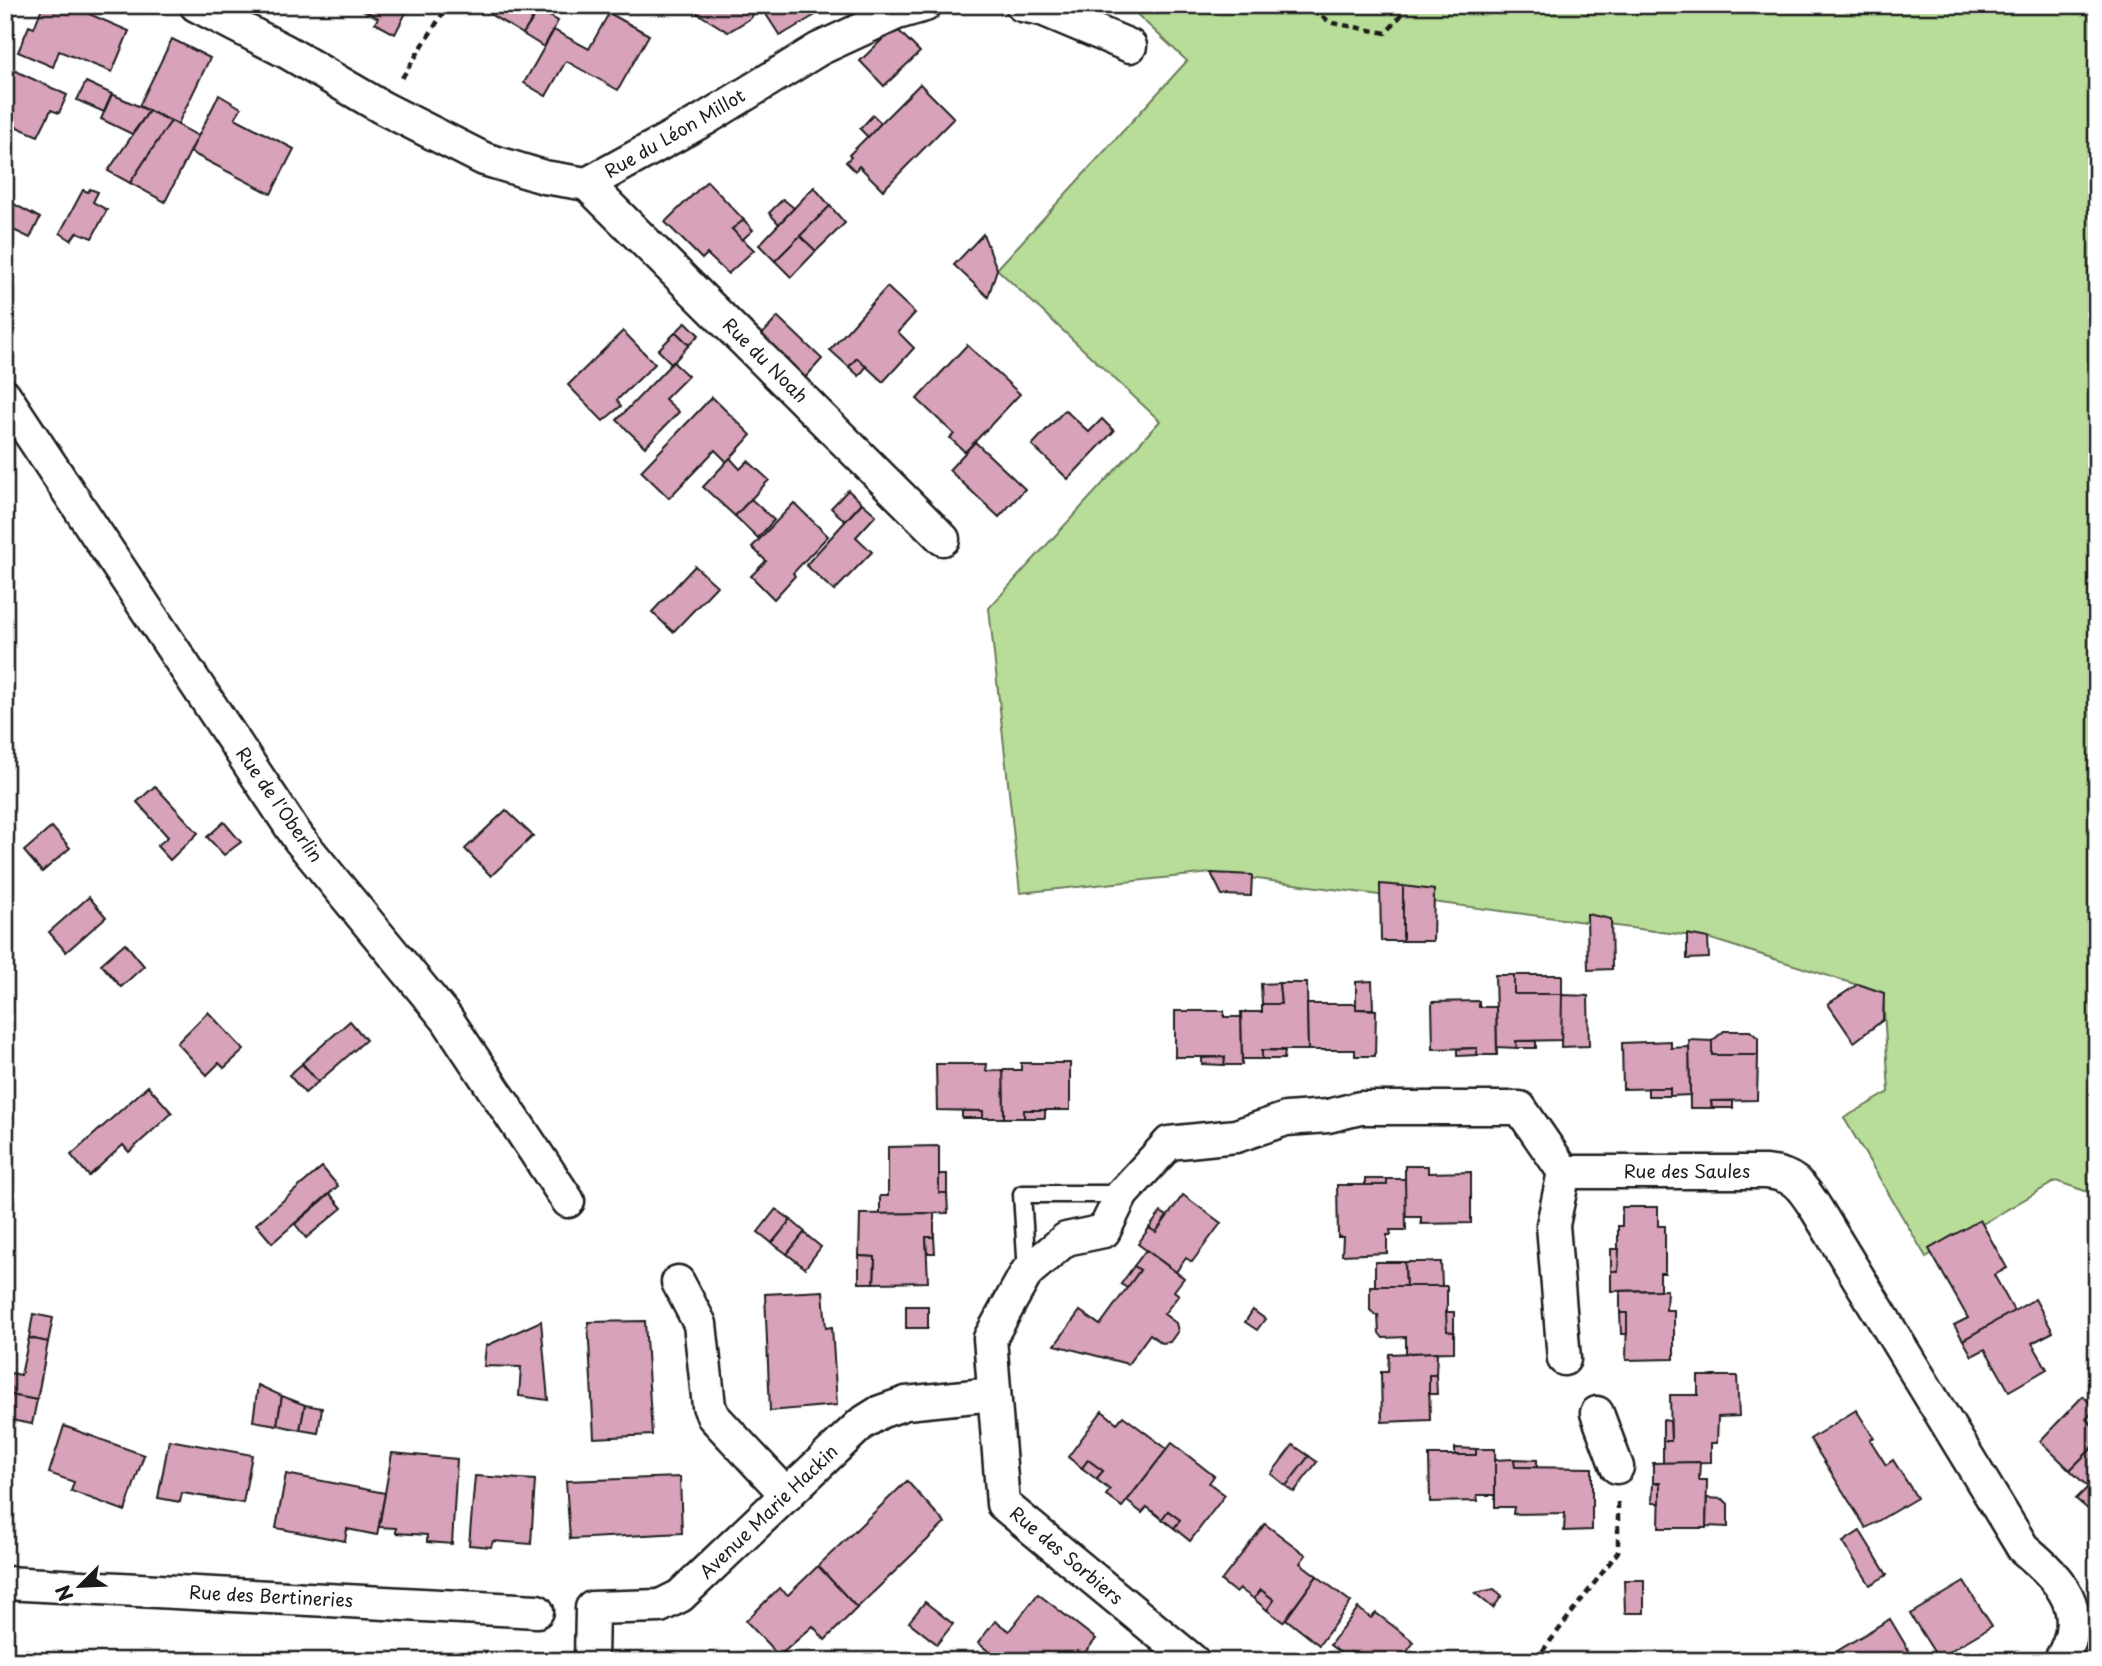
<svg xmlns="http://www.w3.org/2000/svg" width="2102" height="1666" font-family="'Playpen Sans',sans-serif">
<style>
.green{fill:#b7dd98;stroke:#6a7c5a;stroke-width:2}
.building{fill:#d8a2ba;stroke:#1c1c1c;stroke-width:2}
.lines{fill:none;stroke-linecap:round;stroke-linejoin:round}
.lane-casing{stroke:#1c1c1c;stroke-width:21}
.street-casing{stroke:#1c1c1c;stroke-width:37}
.path{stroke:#1c1c1c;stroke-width:4.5;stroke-dasharray:7 5;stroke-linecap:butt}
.lane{stroke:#fff;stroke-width:16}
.street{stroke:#fff;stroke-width:32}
.labels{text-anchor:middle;stroke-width:6;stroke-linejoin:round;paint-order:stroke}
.street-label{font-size:18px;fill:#1c1c1c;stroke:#fff}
</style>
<rect width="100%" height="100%" fill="#fff"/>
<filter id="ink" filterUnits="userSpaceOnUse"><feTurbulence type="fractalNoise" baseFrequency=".0143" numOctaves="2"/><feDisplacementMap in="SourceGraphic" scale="14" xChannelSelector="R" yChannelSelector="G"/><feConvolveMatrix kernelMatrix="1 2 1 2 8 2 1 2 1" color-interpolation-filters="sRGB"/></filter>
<g filter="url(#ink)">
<!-- green -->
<polygon class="green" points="1127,5 2097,5 2097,1195 2056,1181 1926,1257 1844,1118 1889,1092 1883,993 1708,938 1211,873 1020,893 989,608 1160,421 997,269 1187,61"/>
<!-- building -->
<g class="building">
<polygon points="43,5 81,5 91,9 89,14 129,31 112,72 59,51 53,67 18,52 29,26 34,28"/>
<polygon points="354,5 410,5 395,34 375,23 378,18"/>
<polygon points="485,5 541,5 523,34 483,10"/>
<polygon points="701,5 758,5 751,18 728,32 697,13"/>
<polygon points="760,5 812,5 817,14 780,36"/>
<polygon points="539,10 558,21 544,47 523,34"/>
<polygon points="609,13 649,35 618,90 566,61 546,96 524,83 554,30 589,49"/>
<polygon points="895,27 920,52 884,86 860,61"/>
<polygon points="172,39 210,58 178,124 139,106"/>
<polygon points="5,66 67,95 59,113 51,110 38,136 5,122"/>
<polygon points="86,82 112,94 104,112 77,100"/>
<polygon points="920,84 954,118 883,190 859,166 855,171 846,162 851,157 849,155"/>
<polygon points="112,94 149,111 132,134 101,119"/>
<polygon points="219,95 241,108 235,118 294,149 271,194 190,152"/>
<polygon points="149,111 171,121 130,183 108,171"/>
<polygon points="873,115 881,123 868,137 860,129"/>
<polygon points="171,121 198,136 165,202 130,183"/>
<polygon points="707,181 744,220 732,229 754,250 728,274 707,254 702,259 665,222"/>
<polygon points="814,187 830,206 775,261 759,245"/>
<polygon points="90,189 98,192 93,202 107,210 92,238 77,232 71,240 60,233 83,190 88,192"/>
<polygon points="5,196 10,198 8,201 40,218 30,238 5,226"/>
<polygon points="783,199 794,208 779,224 769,213"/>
<polygon points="830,206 845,223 816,251 800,236"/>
<polygon points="744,220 753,230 742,240 732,229"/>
<polygon points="983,234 997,269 988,297 954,265"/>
<polygon points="800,236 816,251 791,277 775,261"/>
<polygon points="887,287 915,313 898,332 914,348 883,382 857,358 849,367 830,350"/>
<polygon points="778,317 822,359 803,380 757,340"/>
<polygon points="686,322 699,335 689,345 676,332"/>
<polygon points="623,331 655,364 617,400 621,406 603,421 568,385"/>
<polygon points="676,332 689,345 672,364 658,350"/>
<polygon points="967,345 1020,394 965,452 950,438 954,434 917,399"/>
<polygon points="857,358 866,367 859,376 849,367"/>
<polygon points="673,362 688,376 665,399 679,412 645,447 617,420"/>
<polygon points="712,397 751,435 727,462 715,450 669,498 641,471"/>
<polygon points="1065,410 1089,432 1102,419 1114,431 1068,479 1032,445"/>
<polygon points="975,442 1025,489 999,517 949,470"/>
<polygon points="730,458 740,469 748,461 769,480 735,516 703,487"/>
<polygon points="848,490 862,503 845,521 831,508"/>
<polygon points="751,499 774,520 758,538 735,516"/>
<polygon points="794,503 828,536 793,573 795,576 774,599 751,576 766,561 752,547"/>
<polygon points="862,503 876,515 856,537 872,552 834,591 806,565"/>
<polygon points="695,566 717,586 673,632 652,612"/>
<polygon points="155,786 198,833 170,860 157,846 168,837 137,802"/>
<polygon points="506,810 533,836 491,876 465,849"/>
<polygon points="224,822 241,842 224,855 207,837"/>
<polygon points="52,827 70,848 42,872 24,851"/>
<polygon points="1211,873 1252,875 1251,896 1222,895"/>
<polygon points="1380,884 1403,886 1403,941 1381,941"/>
<polygon points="1403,886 1434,890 1433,941 1403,941"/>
<polygon points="89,897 106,917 66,952 49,932"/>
<polygon points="1587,914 1611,919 1612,969 1588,970"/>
<polygon points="1687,934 1708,938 1709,958 1687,959"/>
<polygon points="125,943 144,966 121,987 101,964"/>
<polygon points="1495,975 1514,975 1514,994 1562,994 1562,1040 1516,1041 1517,1048 1497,1047"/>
<rect x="1514" y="975" width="48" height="19"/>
<polygon points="1372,981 1373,1009 1356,1009 1356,982"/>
<polygon points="1279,983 1281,1004 1262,1004 1261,984"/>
<polygon points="1279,983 1307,983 1308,1050 1262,1050 1262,1059 1242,1059 1241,1012 1262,1012 1262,1004 1281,1004"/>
<polygon points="1858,984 1884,993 1883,1020 1854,1042 1828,1004"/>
<polygon points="1562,995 1588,996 1589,1046 1561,1047"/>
<polygon points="1479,1001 1479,1007 1496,1007 1497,1055 1477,1055 1477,1048 1433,1049 1432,1002"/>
<polygon points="1307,1004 1356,1004 1356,1009 1376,1010 1375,1056 1355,1056 1355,1050 1308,1050"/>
<polygon points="1175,1011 1224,1011 1224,1017 1241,1017 1242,1065 1224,1065 1225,1057 1175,1057"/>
<polygon points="208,1012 244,1050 224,1068 219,1063 207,1075 177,1043"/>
<polygon points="350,1021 366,1040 318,1082 302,1063"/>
<polygon points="1724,1031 1750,1031 1758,1038 1758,1055 1712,1055 1712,1041"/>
<polygon points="1689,1040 1712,1041 1712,1055 1758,1055 1757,1100 1711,1101 1712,1108 1690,1108"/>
<polygon points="1516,1041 1536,1041 1536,1048 1517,1048"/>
<polygon points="1671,1041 1671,1048 1689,1047 1690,1095 1670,1096 1670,1088 1623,1089 1622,1043"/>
<polygon points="1477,1048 1477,1055 1457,1056 1457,1049"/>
<polygon points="1262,1050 1285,1051 1284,1059 1262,1059"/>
<polygon points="1225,1057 1224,1065 1202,1064 1202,1058"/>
<polygon points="1021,1063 1070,1063 1070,1110 1024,1110 1024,1118 1004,1118 1003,1070 1021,1070"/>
<polygon points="302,1064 318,1082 305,1093 289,1075"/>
<polygon points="936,1064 987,1064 986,1071 1003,1070 1004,1118 983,1118 983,1111 937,1110"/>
<polygon points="148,1086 172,1113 129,1152 123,1145 89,1176 71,1155"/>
<rect x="1648" y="1088" width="22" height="8"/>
<polygon points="1711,1101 1733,1101 1733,1108 1712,1108"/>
<rect x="1024" y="1110" width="21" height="8"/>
<rect x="962" y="1111" width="21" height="7"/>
<polygon points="939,1146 939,1193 947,1193 948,1213 880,1214 880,1196 888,1196 888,1147"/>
<polygon points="1405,1166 1428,1166 1428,1173 1471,1172 1471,1223 1421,1224 1421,1217 1405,1217"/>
<polygon points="322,1167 338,1186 272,1243 256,1224"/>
<rect x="939" y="1174" width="8" height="19"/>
<rect x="1365" y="1179" width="22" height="6"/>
<polygon points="1387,1179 1405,1179 1406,1230 1390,1230 1391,1235 1387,1235 1387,1253 1342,1255 1343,1237 1338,1237 1337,1185 1387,1185"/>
<polygon points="330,1194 342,1208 306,1238 295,1224"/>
<polygon points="1183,1195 1221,1223 1192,1262 1186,1258 1176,1272 1138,1244 1149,1228 1156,1232"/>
<polygon points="1622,1207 1658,1207 1658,1226 1665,1226 1665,1273 1660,1273 1660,1290 1611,1291 1611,1271 1618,1271 1618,1226 1622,1226"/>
<polygon points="776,1209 791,1220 772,1243 758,1232"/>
<polygon points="1161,1212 1167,1216 1156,1232 1149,1228"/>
<polygon points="934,1213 934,1237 926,1237 928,1282 874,1283 875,1257 859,1256 860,1214"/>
<polygon points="791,1220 805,1232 787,1254 772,1243"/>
<polygon points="1980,1220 2007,1268 1994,1275 2014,1311 1963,1340 1954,1325 1968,1318 1929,1249"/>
<polygon points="804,1233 821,1247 805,1268 787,1254"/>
<polygon points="926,1237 934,1237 935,1253 927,1253"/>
<polygon points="1611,1249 1619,1249 1618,1271 1611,1271"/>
<polygon points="1146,1250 1184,1278 1174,1291 1179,1295 1164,1314 1176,1323 1178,1331 1170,1342 1161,1343 1150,1334 1128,1364 1055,1345 1080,1311 1100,1325 1140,1270 1134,1266"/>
<polygon points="859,1256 875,1257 874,1283 859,1283"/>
<polygon points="1375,1262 1405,1262 1406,1286 1375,1287"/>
<polygon points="1405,1262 1441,1262 1442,1286 1406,1286"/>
<polygon points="1134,1266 1140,1270 1127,1288 1121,1284"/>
<polygon points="1370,1286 1447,1286 1447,1331 1454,1332 1454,1352 1406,1353 1406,1337 1383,1338 1379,1333 1378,1315 1375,1315 1370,1310"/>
<polygon points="1667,1290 1666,1310 1674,1310 1674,1359 1626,1360 1627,1313 1620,1313 1620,1291"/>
<polygon points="823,1291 826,1328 832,1327 837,1405 770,1411 765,1294"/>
<polygon points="2035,1299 2053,1332 2032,1343 2047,1369 2009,1391 1985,1349 1972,1356 1963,1340"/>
<rect x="906" y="1306" width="22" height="22"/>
<polygon points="1253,1310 1265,1319 1257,1330 1245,1322"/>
<polygon points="1446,1312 1454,1312 1454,1332 1447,1331"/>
<polygon points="1620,1313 1627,1313 1627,1334 1621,1334"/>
<polygon points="33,1314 53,1318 48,1342 29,1338"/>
<polygon points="541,1321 548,1400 519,1396 521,1367 484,1366 486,1346"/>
<polygon points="645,1321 652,1435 594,1438 588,1322"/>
<polygon points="29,1338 48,1342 37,1400 5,1394 5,1372 21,1375"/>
<polygon points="1437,1352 1436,1375 1429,1375 1430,1420 1382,1422 1381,1372 1388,1372 1389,1354"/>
<polygon points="1429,1375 1436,1375 1437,1394 1429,1394"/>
<polygon points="1698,1376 1737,1376 1739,1416 1718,1417 1717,1443 1711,1443 1711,1462 1663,1463 1663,1441 1671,1441 1670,1395 1698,1395"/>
<polygon points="258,1385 282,1396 277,1425 253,1421"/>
<polygon points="5,1394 37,1400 32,1424 5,1419"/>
<polygon points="282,1396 305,1405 300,1430 277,1425"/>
<polygon points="2083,1396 2096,1409 2086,1419 2097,1430 2097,1443 2070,1470 2040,1441"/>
<polygon points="305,1405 322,1408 318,1433 300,1430"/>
<polygon points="1856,1410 1874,1438 1870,1440 1886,1465 1893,1460 1917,1498 1866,1528 1810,1439"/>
<polygon points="1102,1411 1117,1423 1123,1416 1167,1449 1122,1507 1106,1495 1110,1490 1096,1479 1103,1471 1088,1460 1082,1468 1068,1457"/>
<polygon points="1663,1420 1670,1421 1671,1441 1663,1441"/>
<polygon points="64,1426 144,1455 125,1511 71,1491 74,1482 49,1473"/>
<polygon points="169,1440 252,1455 243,1503 182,1493 180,1502 158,1498"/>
<polygon points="1172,1443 1214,1476 1209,1483 1225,1495 1190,1541 1174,1528 1180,1520 1168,1511 1162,1519 1147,1507 1142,1513 1127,1501"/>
<polygon points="2097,1443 2097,1504 2090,1511 2076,1499 2088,1487 2070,1470"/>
<polygon points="1293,1445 1309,1456 1286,1486 1271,1474"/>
<polygon points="1455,1448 1476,1449 1476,1455 1455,1455"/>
<polygon points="1476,1449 1495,1449 1496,1495 1477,1495 1478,1501 1430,1502 1429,1455 1476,1455"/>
<polygon points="392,1453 457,1459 452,1544 427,1542 427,1535 396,1533 396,1528 379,1527"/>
<polygon points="1309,1456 1317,1462 1294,1492 1286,1486"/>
<polygon points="1514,1459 1515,1467 1592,1468 1592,1530 1564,1531 1565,1513 1513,1514 1514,1507 1495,1507 1495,1460"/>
<polygon points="1514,1459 1537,1460 1537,1467 1515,1467"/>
<polygon points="1088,1460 1103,1471 1096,1479 1082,1468"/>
<polygon points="1700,1462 1699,1480 1707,1480 1706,1528 1659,1528 1660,1483 1653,1483 1653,1463"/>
<polygon points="286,1474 385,1493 377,1535 347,1529 345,1541 276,1528"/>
<polygon points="475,1476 535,1480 531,1544 493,1541 491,1547 469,1545"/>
<polygon points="680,1477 682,1533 570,1539 566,1481"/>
<polygon points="907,1481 945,1523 857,1608 818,1566"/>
<polygon points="1653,1483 1660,1483 1660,1503 1652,1503"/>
<polygon points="1707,1498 1723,1499 1728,1504 1728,1527 1706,1526"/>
<polygon points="1168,1511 1180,1520 1174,1528 1162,1519"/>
<polygon points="1265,1524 1306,1555 1300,1563 1317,1576 1283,1622 1267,1610 1274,1600 1261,1590 1254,1599 1240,1589 1236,1593 1221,1581"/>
<polygon points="1860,1531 1887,1575 1870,1585 1843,1542"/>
<polygon points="818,1566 857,1608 825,1640 813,1626 779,1656 746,1621 779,1588 788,1595"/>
<polygon points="1317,1576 1351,1602 1319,1645 1286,1619"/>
<polygon points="1624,1580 1644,1580 1644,1613 1625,1613"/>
<polygon points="1964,1582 1992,1626 1938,1658 1910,1614"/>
<polygon points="1494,1589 1502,1596 1493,1608 1475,1593"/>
<polygon points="1261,1590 1274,1600 1267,1610 1254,1599"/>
<polygon points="1038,1594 1096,1639 1083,1655 1077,1651 1069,1661 1060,1658 1058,1661 1001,1661 978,1643 995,1621 1009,1631"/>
<polygon points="925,1602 953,1624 937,1644 909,1622"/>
<polygon points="1358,1608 1371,1618 1376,1613 1414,1642 1400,1661 1363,1661 1351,1652 1346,1657 1330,1645"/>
<polygon points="1890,1619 1915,1661 1821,1661"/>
<polygon points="26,1650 84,1661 24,1661"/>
</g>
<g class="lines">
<defs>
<polyline id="lane" points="1027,1272 1022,1194 1122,1194"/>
<g id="street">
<polyline points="196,5 287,52 383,108 484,159 544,177 587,184 705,119 819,49 897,13 925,5"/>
<polyline points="1022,5 1042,9 1130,46"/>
<polyline points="587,184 943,539"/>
<polyline points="5,396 299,839 447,1019 568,1201"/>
<polyline points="1564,1172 1553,1225 1564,1359"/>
<polyline points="678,1282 700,1324 709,1406 713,1416 787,1495"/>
<polyline points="1597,1413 1617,1467"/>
<polyline points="5,1583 537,1611"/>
<polyline points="591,1661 592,1608 660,1606 680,1596 861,1424 880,1412 906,1403 994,1394"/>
<path d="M1193 1661 1003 1504 990 1338 1027 1272 1066 1239 1104 1231 1122 1194 1169 1143 1236 1136 1286 1119 1328 1116 1360 1108H1520L1564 1172H1765C1795 1174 1802 1187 1817 1210L2023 1548C2061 1580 2091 1610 2060 1661"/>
</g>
</defs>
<!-- lane casing -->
<use href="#lane" class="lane-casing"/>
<!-- street casing -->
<use href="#street" class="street-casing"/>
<!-- path -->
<g class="path">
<polyline points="1301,5 1333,23 1386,33 1410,5"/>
<polyline points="402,78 448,5"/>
<polyline points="1535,1661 1618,1552 1618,1501"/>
</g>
<!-- lane -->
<use href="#lane" class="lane"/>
<!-- street -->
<use href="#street" class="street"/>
</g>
</g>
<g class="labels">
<!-- street labels -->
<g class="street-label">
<text transform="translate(675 134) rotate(-30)" y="6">Rue du Léon Millot</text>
<text transform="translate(765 361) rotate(45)" y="6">Rue du Noah</text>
<text transform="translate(279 805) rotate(55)" y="6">Rue de l'Oberlin</text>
<text x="1687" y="1178">Rue des Saules</text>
<text transform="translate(769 1512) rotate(-44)" y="6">Avenue Marie Hackin</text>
<text transform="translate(1066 1556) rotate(40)" y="6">Rue des Sorbiers</text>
<text transform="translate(271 1597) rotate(3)" y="6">Rue des Bertineries</text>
</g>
</g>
<!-- margin -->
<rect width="2102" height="1666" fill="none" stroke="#fff" stroke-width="28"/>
<rect x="14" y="14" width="2074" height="1638" fill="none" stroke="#1c1c1c" stroke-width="2.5" filter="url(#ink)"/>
<!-- north arrow -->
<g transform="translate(80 1586) rotate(246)" stroke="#ffffff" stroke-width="5" paint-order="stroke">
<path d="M0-5L12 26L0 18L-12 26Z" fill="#1c1c1c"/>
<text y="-10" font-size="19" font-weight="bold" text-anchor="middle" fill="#1c1c1c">N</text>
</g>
</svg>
